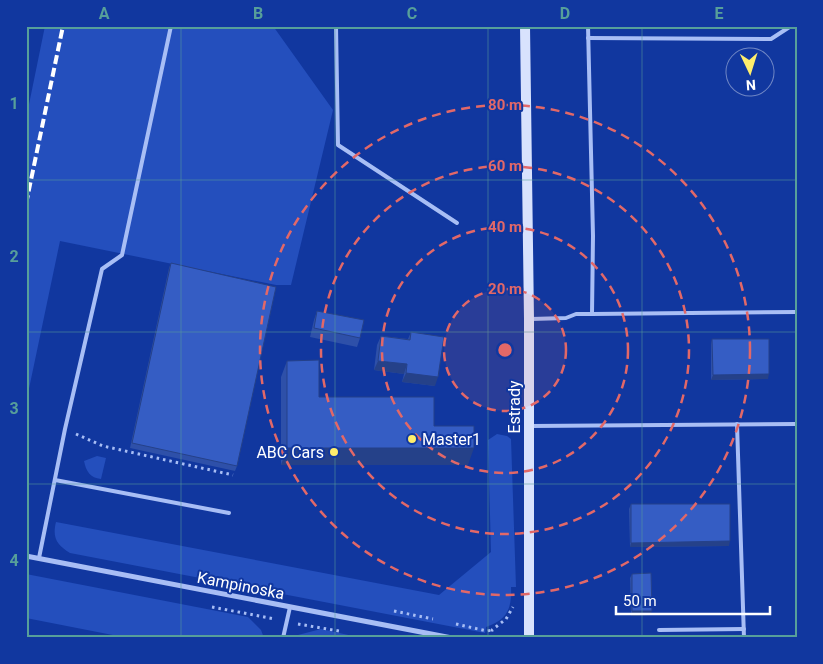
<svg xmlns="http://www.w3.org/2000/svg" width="823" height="664" font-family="Roboto,sans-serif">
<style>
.green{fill:#244fbd}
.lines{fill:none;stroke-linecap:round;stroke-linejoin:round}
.path{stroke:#a8bef5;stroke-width:3;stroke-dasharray:2.5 4;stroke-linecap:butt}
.service{stroke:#a8bef5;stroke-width:4}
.minor{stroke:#a8bef5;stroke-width:5}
.secondary{stroke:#d8e2fd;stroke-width:10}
.rail{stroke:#fff;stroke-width:4;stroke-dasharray:9 4;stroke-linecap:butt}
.wall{fill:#2e50a9}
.shaded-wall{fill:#254189}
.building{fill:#355dc4;stroke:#254189}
.grid{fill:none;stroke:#579f9a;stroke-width:1;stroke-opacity:0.55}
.ring{fill:none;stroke:#e26868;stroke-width:2.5;stroke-dasharray:9 6}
.poi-dot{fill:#ffed6c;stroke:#11379f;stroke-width:2}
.labels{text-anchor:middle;stroke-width:4;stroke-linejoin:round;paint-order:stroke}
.street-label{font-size:16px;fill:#fff;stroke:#11379f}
.poi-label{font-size:16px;fill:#fff;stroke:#11379f;text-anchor:start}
.centre{fill:#e26868;stroke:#11379f;stroke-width:2.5}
.ring-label{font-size:15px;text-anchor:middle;font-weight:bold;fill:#e26868;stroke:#11379f;stroke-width:4;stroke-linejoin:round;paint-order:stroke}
.neatline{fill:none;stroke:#579f9a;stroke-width:2}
.grid-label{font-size:16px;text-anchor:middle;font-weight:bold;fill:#579f9a}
</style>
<rect width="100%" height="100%" fill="#11379f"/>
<!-- green -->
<g class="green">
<polygon points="45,26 273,26 333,110 291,285 276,285 60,241 26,403 26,119"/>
<path d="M497 434 507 436 511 439 516 587H511C512 609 507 620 486 627L485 633 70 553C57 545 52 538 56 522L439 595 491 552 488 440Z"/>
<path d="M97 456 106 458 101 479C90 478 86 471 84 461Z"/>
<polygon points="26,574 248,617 261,630 264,638 128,638 26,618"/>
<polygon points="321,629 362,638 297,638 298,635"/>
</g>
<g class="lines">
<!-- path -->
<g class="path">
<polyline points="76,434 103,446 233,475"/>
<polyline points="212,607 275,619"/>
<polyline points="394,611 433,619"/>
<polyline points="298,624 339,631"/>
<polyline points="456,624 487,631 492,630"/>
<polyline points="491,638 492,630 506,619 513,607"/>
</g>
<!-- service -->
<g class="service">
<polyline points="336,26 338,145 457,223"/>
<polyline points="588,26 593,236 592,314"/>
<polyline points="588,38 771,39 791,26"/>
<polyline points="531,319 566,318 576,314 592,314 797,312"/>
<polyline points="737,424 744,638"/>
<polyline points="531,426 797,424"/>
<polyline points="55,480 229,513"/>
<polyline points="39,558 65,429 102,269 122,255 171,26"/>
<polyline points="659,630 744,629"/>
<polyline points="283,638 290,607"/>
</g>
<!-- minor -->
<polyline class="minor" points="26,556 452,638"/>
<!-- secondary -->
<polyline class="secondary" points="525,26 529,319 529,638"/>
<!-- rail -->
<polyline class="rail" points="26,204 63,26"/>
</g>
<!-- wall -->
<g class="wall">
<polygon points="171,263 237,466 235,471 130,448 169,268"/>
<polygon points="317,311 360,338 357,347 310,337 314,320"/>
<polygon points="411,332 435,386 402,382 404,374 374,370 377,345 381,336 408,339"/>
<polygon points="712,339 768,379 711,380 711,344"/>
<polygon points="287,361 319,397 434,426 468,465 281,465 281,377"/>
<polygon points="631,504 729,546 630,547 629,509"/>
<polygon points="632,574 650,615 631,616 630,578"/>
</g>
<!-- shaded-wall -->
<g class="shaded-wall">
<polygon points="378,361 407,364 404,374 374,370"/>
<polygon points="406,373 438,377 435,386 402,382"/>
<polygon points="769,374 768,379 711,380 713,375"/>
<polygon points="287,448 474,448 468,465 281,465"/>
<polygon points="730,541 729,546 630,547 631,543"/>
<polygon points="632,611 652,611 650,615 631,616"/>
</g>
<!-- building -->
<g class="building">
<polygon points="171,263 276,287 237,466 132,443"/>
<polygon points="317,311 364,320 360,338 314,328"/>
<polygon points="411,332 444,337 438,377 406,373 407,364 378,361 381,336 410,340"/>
<polygon points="712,339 769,339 769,374 713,375"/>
<polygon points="319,360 319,397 434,397 434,426 474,426 474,448 287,448 287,361"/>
<polygon points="631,504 730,504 730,541 631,543"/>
<polygon points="651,573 652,611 632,611 632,574"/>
<rect x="660" y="636" width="47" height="2"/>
</g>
<!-- grid -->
<path class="grid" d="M181 26V638M335 26V638M488 26V638M642 26V638M26 180H797M26 332H797M26 484H797"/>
<!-- distance rings -->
<circle cx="505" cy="350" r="61" fill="#e26868" fill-opacity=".12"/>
<g class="ring">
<circle cx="505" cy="350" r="61"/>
<circle cx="505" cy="350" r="123"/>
<circle cx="505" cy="350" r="184"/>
<circle cx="505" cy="350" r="245"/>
</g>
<!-- markers -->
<g class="poi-dot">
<circle cx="412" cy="439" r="5"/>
<circle cx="334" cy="452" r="5"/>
</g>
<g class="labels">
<!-- street labels -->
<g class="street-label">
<text transform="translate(514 407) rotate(-90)" y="6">Estrady</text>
<text transform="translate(241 585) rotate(11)" y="6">Kampinoska</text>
</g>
<!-- poi labels -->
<g class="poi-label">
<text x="422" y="445">Master1</text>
<text x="324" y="458" text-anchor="end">ABC Cars</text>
</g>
</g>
<circle cx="505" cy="350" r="8" class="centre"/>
<g class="ring-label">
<text x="505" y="110">80 m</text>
<text x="505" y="171">60 m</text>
<text x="505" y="232">40 m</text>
<text x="505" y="294">20 m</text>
</g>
<!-- border -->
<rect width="823" height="664" fill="none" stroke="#11379f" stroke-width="55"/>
<!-- north arrow -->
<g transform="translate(750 72) rotate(176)"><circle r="24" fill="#11379f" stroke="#7087c5"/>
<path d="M0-4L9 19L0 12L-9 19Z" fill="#ffed6c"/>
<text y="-8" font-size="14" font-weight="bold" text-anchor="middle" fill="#ffffff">N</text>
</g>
<!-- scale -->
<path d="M616 606v8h154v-8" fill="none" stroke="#ffffff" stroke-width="2.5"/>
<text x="623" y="606" font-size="15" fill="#ffffff" stroke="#11379f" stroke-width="4" paint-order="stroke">50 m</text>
<rect x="28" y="28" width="768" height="608" class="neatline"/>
<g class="grid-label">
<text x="104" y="19">A</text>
<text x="258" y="19">B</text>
<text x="412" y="19">C</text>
<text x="565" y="19">D</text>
<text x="719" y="19">E</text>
<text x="14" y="109">1</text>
<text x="14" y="262">2</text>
<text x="14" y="414">3</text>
<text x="14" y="566">4</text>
</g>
</svg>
